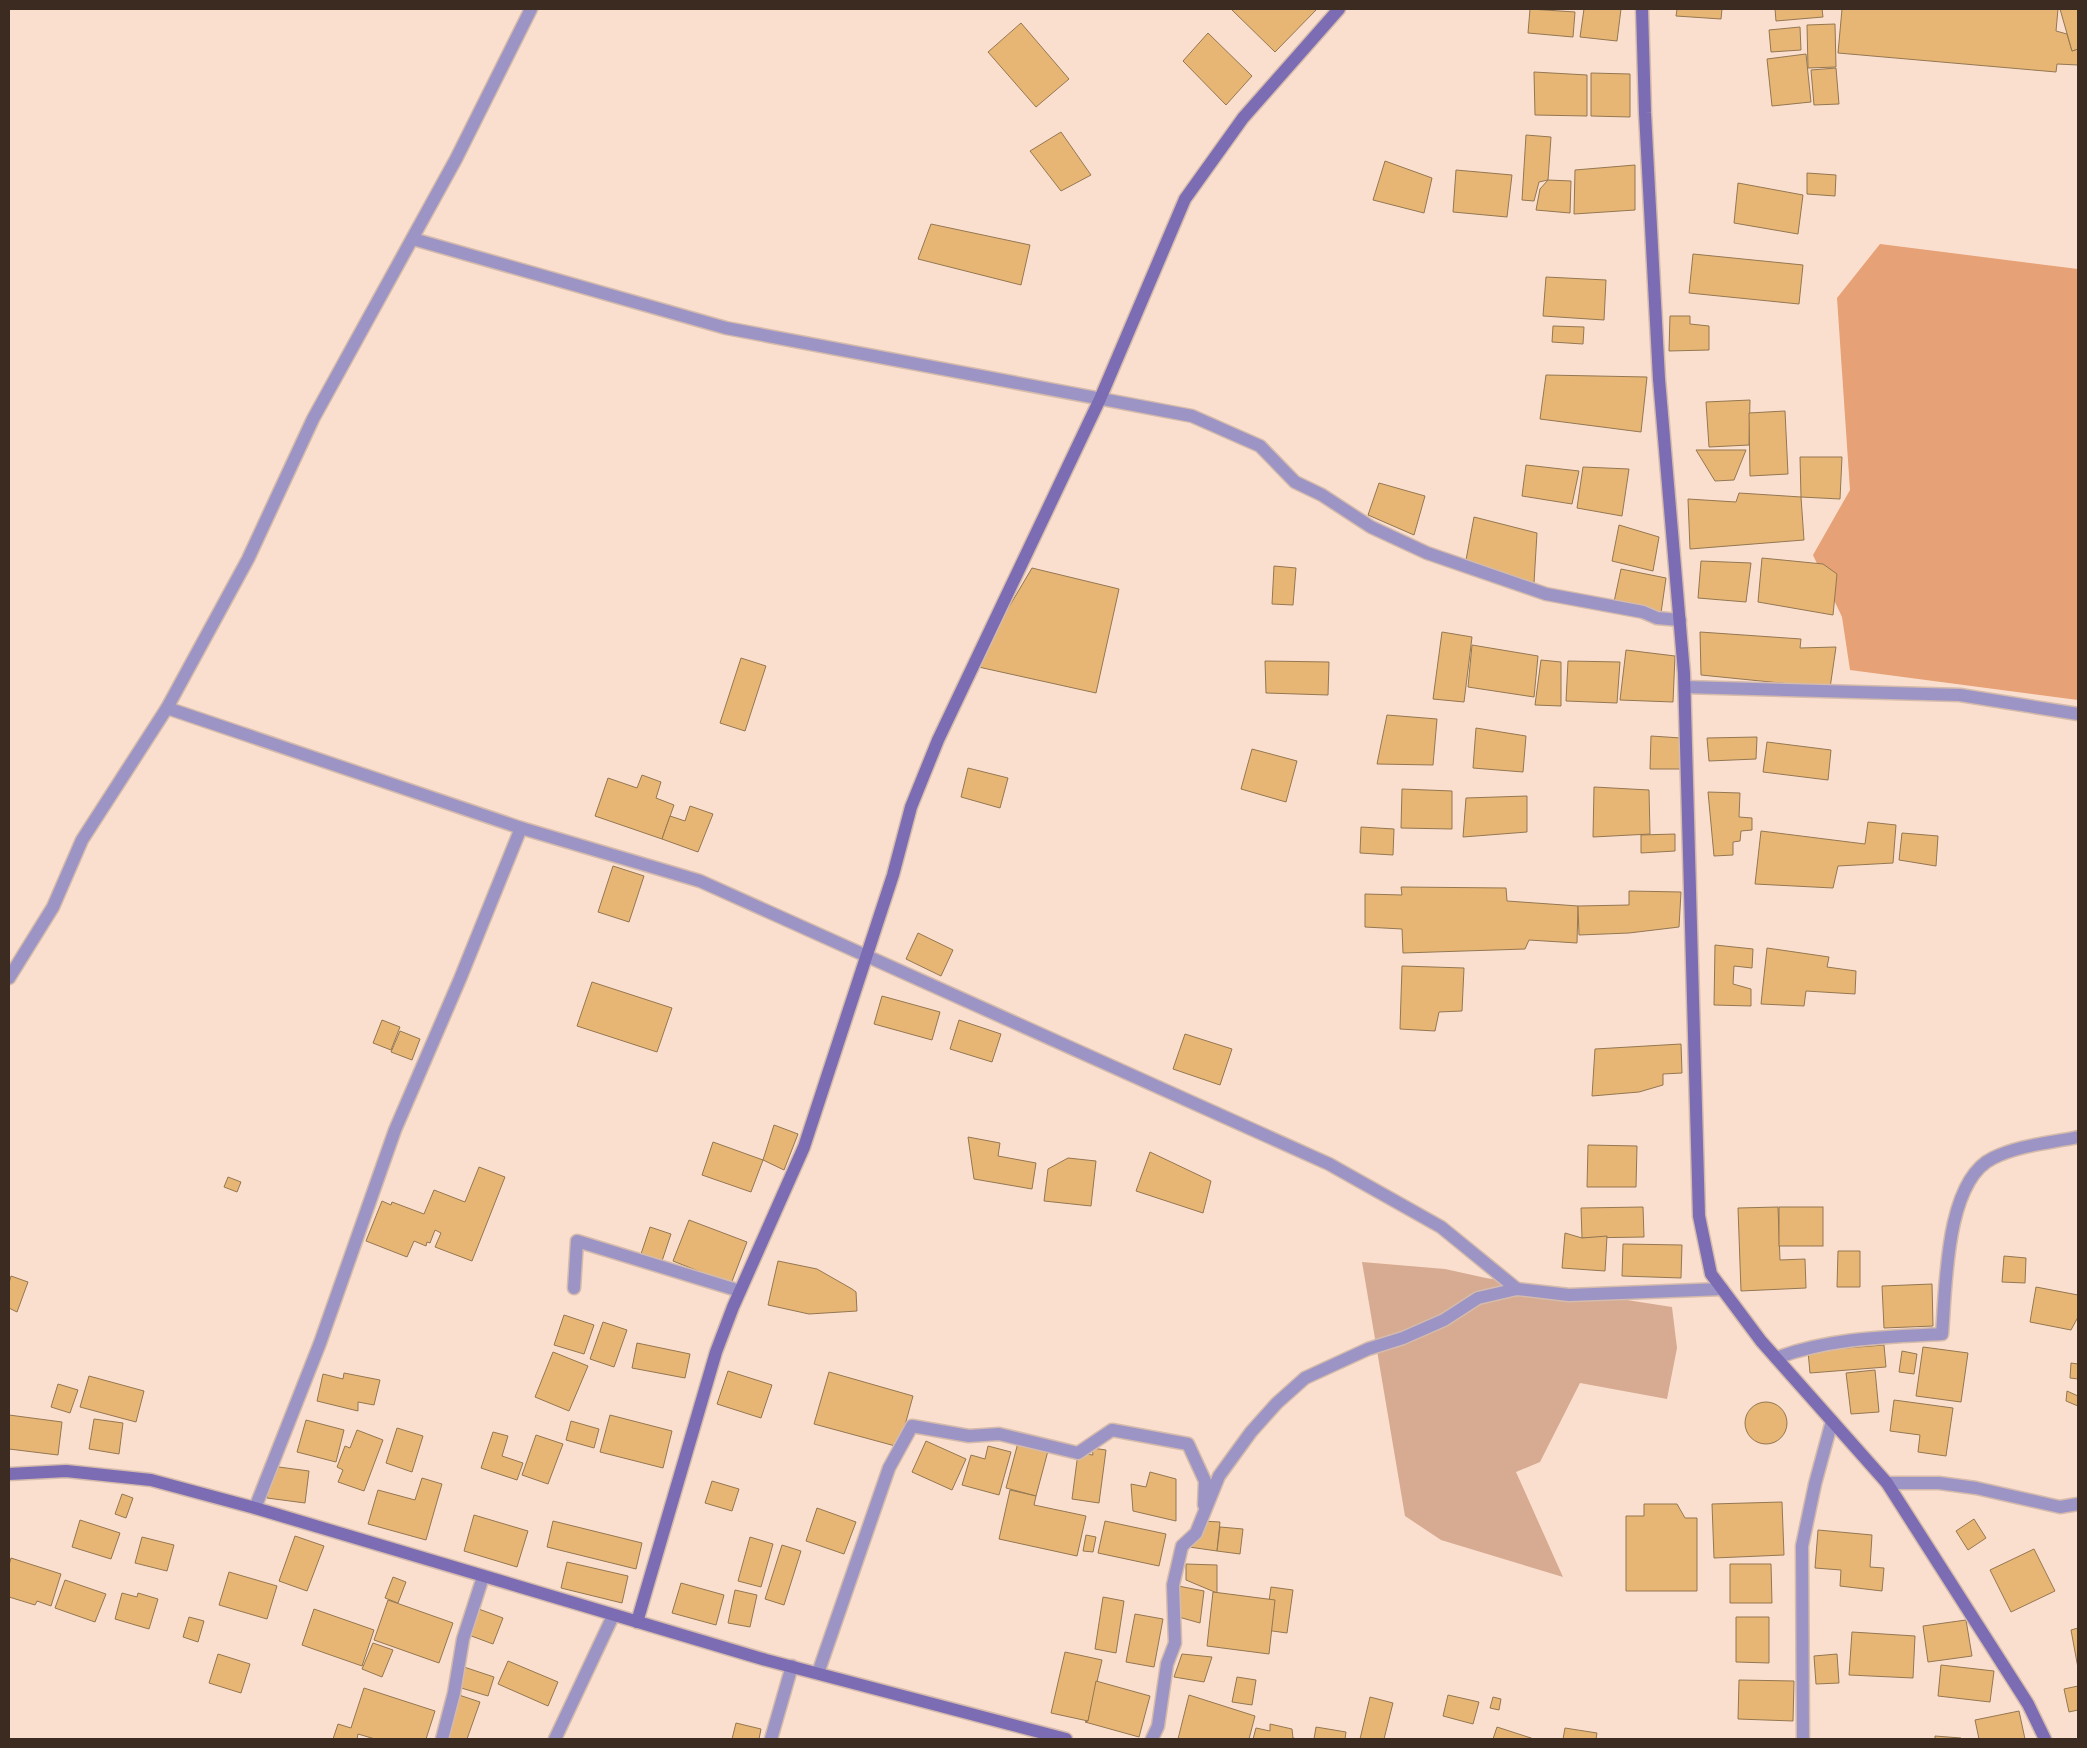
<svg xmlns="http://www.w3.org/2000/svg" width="2087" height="1748" font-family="'Titillium Web',sans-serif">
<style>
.green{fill:#d6ab92}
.forest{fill:#e6a176}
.building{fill:#e7b675;stroke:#947751}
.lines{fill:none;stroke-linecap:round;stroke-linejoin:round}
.street-casing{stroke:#d5bbab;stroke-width:15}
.secondary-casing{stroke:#d5bbab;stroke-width:15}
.street{stroke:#9d94c6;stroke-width:12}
.secondary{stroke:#7c6cb4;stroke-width:12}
</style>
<rect width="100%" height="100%" fill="#fbdfce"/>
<!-- green -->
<polygon class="green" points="1362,1262 1445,1269 1486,1278 1672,1307 1677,1348 1667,1399 1580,1383 1540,1462 1516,1472 1563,1577 1441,1540 1405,1516"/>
<!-- forest -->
<polygon class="forest" points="1880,244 2078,269 2078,700 1850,670 1842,617 1813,555 1850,490 1837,298"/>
<!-- building -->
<g class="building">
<polygon points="1231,9 1317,9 1275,52"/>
<polygon points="1530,9 1575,12 1573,37 1528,33"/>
<polygon points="1584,9 1621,9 1617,41 1580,37"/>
<polygon points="1677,9 1722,9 1721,19 1676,16"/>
<polygon points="1775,9 1822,9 1823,17 1776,21"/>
<polygon points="1842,9 2058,9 2056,31 2067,34 2072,51 2078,49 2078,65 2057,64 2056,72 1838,53"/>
<polygon points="2060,9 2078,9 2078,49 2072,51"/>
<polygon points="1021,23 1069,79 1036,107 988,52"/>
<polygon points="1835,24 1836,67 1808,68 1807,25"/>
<polygon points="1800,27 1801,50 1771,52 1769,30"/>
<polygon points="1208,33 1252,76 1226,105 1183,61"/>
<polygon points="1806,54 1811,102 1772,106 1767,59"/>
<polygon points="1836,68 1839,104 1814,105 1811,70"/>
<polygon points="1534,72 1587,75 1587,116 1535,115"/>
<polygon points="1591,73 1630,74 1630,117 1591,116"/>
<polygon points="1061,132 1091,175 1061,191 1030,151"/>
<polygon points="1526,135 1551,137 1548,180 1539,182 1534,201 1522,200"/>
<polygon points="1385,161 1432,178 1424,213 1373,200"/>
<polygon points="1635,165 1635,210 1574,214 1575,170"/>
<polygon points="1456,170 1512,175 1507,217 1453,212"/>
<polygon points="1807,173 1836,175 1835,196 1807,194"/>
<polygon points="1548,180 1571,181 1570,213 1536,210 1540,189"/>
<polygon points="1738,183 1803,195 1798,234 1734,223"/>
<polygon points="931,224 1030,245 1021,285 918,259"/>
<polygon points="1693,254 1803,265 1799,304 1689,293"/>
<polygon points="1546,277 1606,280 1604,320 1543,316"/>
<polygon points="1670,316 1690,316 1690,324 1709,326 1709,350 1669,351"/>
<polygon points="1553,326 1584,327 1583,344 1552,342"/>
<polygon points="1546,375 1647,377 1641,432 1540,419"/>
<polygon points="1750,400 1749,445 1709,447 1706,402"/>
<polygon points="1785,411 1788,474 1750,476 1749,413"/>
<polygon points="1696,450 1746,450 1734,480 1715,481"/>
<polygon points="1800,457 1842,457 1840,499 1801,497"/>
<polygon points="1526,465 1579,471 1572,504 1522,496"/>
<polygon points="1583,467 1629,469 1622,516 1577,508"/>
<polygon points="1379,483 1425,496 1414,535 1368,515"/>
<polygon points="1739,493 1801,497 1804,540 1690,549 1688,499 1736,502"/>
<polygon points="1474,517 1537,533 1534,583 1466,560"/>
<polygon points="1619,525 1659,537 1653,571 1612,561"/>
<polygon points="1762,558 1823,564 1837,574 1833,615 1758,602"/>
<polygon points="1701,561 1751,563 1746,602 1698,598"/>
<polygon points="1274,566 1296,568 1293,605 1272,604"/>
<polygon points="1032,568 1119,589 1096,693 974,666"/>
<polygon points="1621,569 1666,578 1661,613 1614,602"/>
<polygon points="1442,632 1472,637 1464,702 1433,699"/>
<polygon points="1700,632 1801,639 1800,648 1836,647 1830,688 1701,675"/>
<polygon points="1472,645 1538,656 1534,697 1468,687"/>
<polygon points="1626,650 1675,656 1673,702 1620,700"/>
<polygon points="741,658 766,666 745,731 720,723"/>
<polygon points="1541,660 1561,662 1561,706 1535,705"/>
<polygon points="1265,661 1329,662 1328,695 1266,693"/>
<polygon points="1568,661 1620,662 1617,703 1566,701"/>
<polygon points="1387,715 1437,719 1433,765 1377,764"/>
<polygon points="1476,728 1526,736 1523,772 1473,768"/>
<polygon points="1651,736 1681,738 1682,769 1650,769"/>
<polygon points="1757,737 1756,759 1709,761 1707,738"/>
<polygon points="1767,742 1831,750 1828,780 1763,772"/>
<polygon points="1252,749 1297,761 1286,802 1241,789"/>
<polygon points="968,768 1008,778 1000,808 961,797"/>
<polygon points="642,775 661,782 656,798 674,805 662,839 595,816 608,778 637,788"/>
<polygon points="1594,787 1649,790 1650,834 1593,837"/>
<polygon points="1402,789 1452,791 1452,829 1401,828"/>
<polygon points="1708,792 1740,793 1739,817 1752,818 1752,830 1741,831 1740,841 1733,842 1733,855 1714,856"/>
<polygon points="1527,796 1527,832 1463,837 1466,798"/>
<polygon points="690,806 713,814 698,852 662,839 670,816 685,821"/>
<polygon points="1868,822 1896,825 1893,863 1838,866 1833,888 1755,884 1761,831 1865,844"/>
<polygon points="1361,827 1394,829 1393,855 1360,853"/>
<polygon points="1902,833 1938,836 1936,866 1899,860"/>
<polygon points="1675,834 1675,851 1641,853 1641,835"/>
<polygon points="613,866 644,876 629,922 598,912"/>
<polygon points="1401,887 1506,888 1507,901 1578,906 1577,943 1529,940 1525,949 1403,953 1402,929 1365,927 1365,894 1402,895"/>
<polygon points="1629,891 1681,892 1679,927 1629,933 1579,935 1578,906 1629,905"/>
<polygon points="918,933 953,950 941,976 906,959"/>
<polygon points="1715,945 1753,949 1752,968 1734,966 1733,984 1751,989 1751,1006 1714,1005"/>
<polygon points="1767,948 1829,957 1827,967 1856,971 1855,994 1806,991 1804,1006 1761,1004"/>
<polygon points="1402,966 1464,968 1462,1011 1439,1012 1435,1031 1400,1029"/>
<polygon points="592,982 672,1008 657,1052 577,1026"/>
<polygon points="882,996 940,1012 932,1040 874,1024"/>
<polygon points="382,1020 400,1027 391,1050 373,1043"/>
<polygon points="959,1020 1001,1034 992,1062 950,1049"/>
<polygon points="400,1031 420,1039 412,1060 391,1052"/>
<polygon points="1185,1034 1232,1049 1220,1085 1173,1069"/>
<polygon points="1681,1044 1682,1073 1663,1074 1663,1085 1639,1092 1592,1096 1595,1049"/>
<polygon points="774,1125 798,1134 784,1170 763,1160"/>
<polygon points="968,1137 1000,1143 998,1156 1036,1163 1032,1189 974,1179"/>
<polygon points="713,1142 763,1160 751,1192 702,1175"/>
<polygon points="1588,1145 1637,1146 1636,1187 1587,1187"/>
<polygon points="1150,1152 1211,1181 1203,1213 1136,1191"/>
<polygon points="1068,1158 1096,1161 1091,1206 1044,1201 1048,1169"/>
<polygon points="479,1167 505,1177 472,1261 435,1247 441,1233 435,1230 430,1243 427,1242 426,1246 414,1241 407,1257 366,1241 382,1201 391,1205 392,1202 424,1214 434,1190 465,1202"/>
<polygon points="228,1177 241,1182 237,1192 224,1187"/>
<polygon points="1643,1207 1644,1237 1582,1238 1581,1208"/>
<polygon points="1778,1207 1780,1260 1805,1259 1806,1288 1741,1291 1738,1208"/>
<rect x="1779" y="1207" width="44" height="39"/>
<polygon points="689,1220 747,1242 731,1284 673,1261"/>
<polygon points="650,1227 671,1234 662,1261 641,1254"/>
<polygon points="1565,1233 1582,1238 1607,1236 1605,1271 1562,1268"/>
<polygon points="1623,1244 1682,1245 1681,1278 1622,1276"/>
<polygon points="1838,1251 1860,1251 1860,1287 1837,1287"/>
<polygon points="2004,1256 2026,1258 2025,1283 2002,1282"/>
<polygon points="778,1261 817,1269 852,1289 856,1292 857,1311 809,1314 768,1305"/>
<polygon points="11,1276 28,1282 17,1312 9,1308 9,1283"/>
<polygon points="1932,1284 1933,1326 1884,1328 1882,1286"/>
<polygon points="2036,1287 2078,1295 2078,1317 2071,1330 2030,1322"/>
<polygon points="564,1315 594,1325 584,1354 554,1345"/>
<polygon points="603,1322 627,1330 614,1367 590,1359"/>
<polygon points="637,1343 690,1354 685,1378 632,1368"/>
<polygon points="1884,1345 1886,1367 1810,1373 1808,1351"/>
<polygon points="1923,1347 1968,1353 1961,1402 1916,1396"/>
<polygon points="1902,1351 1917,1354 1914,1374 1899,1372"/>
<polygon points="553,1352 588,1366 569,1411 535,1397"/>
<polygon points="2071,1363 2078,1364 2078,1379 2070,1378"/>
<polygon points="1875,1370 1879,1412 1851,1414 1846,1373"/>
<polygon points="728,1371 772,1385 761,1418 717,1404"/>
<polygon points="829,1372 913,1396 899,1447 814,1424"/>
<polygon points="344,1373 380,1380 374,1405 358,1402 358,1411 317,1401 323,1374 343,1379"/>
<polygon points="89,1376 144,1391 136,1422 80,1407"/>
<polygon points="58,1384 78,1390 70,1413 51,1407"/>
<polygon points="2067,1391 2078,1396 2078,1406 2066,1401"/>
<polygon points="1894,1400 1953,1408 1946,1456 1918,1452 1920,1435 1890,1431"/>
<circle cx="1766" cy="1423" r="21"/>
<polygon points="9,1415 62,1422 58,1455 9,1449"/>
<polygon points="610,1415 672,1431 663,1468 600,1452"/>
<polygon points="94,1419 123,1423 119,1454 89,1449"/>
<polygon points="306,1420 344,1430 336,1462 297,1452"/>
<polygon points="571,1421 599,1429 594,1448 566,1440"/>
<polygon points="397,1428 423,1436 412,1472 386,1463"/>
<polygon points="357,1430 383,1440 364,1491 338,1482 343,1470 337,1467 345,1446 350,1448"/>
<polygon points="493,1432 508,1436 502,1456 523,1463 517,1480 481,1468"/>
<polygon points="536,1435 563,1444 548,1484 522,1475"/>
<polygon points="1019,1439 1049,1447 1036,1496 1006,1488"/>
<polygon points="926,1441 966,1459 952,1490 912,1472"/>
<polygon points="988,1446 1011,1452 999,1495 962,1485 971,1455 985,1459"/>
<polygon points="1092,1448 1106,1450 1099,1503 1072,1499 1078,1453 1093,1455"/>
<polygon points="271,1466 309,1471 305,1503 267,1498"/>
<polygon points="1150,1472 1176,1479 1176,1521 1133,1511 1131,1484 1146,1487"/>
<polygon points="422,1478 442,1484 426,1540 368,1524 378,1490 415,1500"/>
<polygon points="712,1481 739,1489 732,1511 705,1503"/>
<polygon points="1010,1490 1036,1496 1034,1505 1086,1516 1077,1556 999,1539"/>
<polygon points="122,1494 133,1498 126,1518 115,1514"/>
<polygon points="1782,1502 1784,1555 1714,1558 1712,1504"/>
<polygon points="1644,1504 1677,1504 1685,1518 1697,1518 1697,1591 1626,1591 1626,1516 1644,1516"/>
<polygon points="817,1508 856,1522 844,1554 806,1541"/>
<polygon points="474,1515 528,1531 517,1567 464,1551"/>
<polygon points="1974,1519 1986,1538 1968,1550 1956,1531"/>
<polygon points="80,1520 120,1533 111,1559 72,1547"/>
<polygon points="553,1521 642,1543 636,1569 547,1547"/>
<polygon points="1105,1521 1166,1534 1159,1566 1098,1553"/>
<polygon points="1201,1521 1220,1522 1217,1551 1182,1546"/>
<polygon points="1220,1527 1243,1529 1240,1554 1217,1551"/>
<polygon points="1818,1530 1872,1535 1870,1567 1884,1568 1882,1591 1840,1586 1841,1570 1815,1568"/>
<polygon points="1086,1535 1096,1537 1093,1552 1083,1551"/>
<polygon points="295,1536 324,1546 307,1591 279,1581"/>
<polygon points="142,1537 174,1545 167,1571 135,1563"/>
<polygon points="750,1537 773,1544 761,1587 738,1581"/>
<polygon points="782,1545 801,1551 784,1605 765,1599"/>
<polygon points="2034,1549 2055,1591 2011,1612 1990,1570"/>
<polygon points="11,1558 61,1574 51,1606 37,1601 35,1605 9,1597 9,1565"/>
<polygon points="567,1562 628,1576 622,1603 561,1588"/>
<polygon points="1186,1564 1217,1565 1217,1593 1186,1580"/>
<polygon points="1730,1564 1771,1564 1772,1603 1730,1603"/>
<polygon points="229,1572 277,1586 267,1619 219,1605"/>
<polygon points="393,1577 406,1582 398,1603 385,1598"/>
<polygon points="65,1580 106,1594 95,1622 55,1608"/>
<polygon points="681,1583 724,1595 716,1625 672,1613"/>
<polygon points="1173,1585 1204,1591 1200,1623 1175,1616"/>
<polygon points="1271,1587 1293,1590 1287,1633 1265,1630"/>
<polygon points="735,1590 757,1595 750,1627 728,1623"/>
<polygon points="1213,1592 1275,1600 1269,1654 1207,1646"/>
<polygon points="122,1593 137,1597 138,1593 158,1599 149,1629 115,1619"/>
<polygon points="1103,1597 1124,1601 1116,1653 1095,1649"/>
<polygon points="388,1600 453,1623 439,1663 374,1640"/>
<polygon points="476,1608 503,1618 493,1644 466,1634"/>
<polygon points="314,1609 374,1630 362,1666 302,1645"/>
<polygon points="1135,1614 1163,1619 1154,1667 1126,1662"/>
<polygon points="189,1617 204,1621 198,1642 183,1637"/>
<polygon points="1736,1617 1769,1617 1769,1663 1736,1662"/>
<polygon points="1966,1620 1972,1656 1928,1662 1923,1626"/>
<polygon points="2078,1628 2078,1668 2071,1630"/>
<polygon points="1852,1632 1915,1636 1913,1678 1849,1675"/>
<polygon points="373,1643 393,1650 382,1677 362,1669"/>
<polygon points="1065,1652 1102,1660 1088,1721 1051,1713"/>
<polygon points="218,1654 250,1664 241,1693 209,1683"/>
<polygon points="1182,1654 1212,1657 1204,1682 1174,1677"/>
<polygon points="1837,1654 1839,1683 1816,1684 1814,1656"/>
<polygon points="508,1661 558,1682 548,1706 498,1684"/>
<polygon points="1941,1665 1994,1671 1990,1702 1938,1696"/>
<polygon points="464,1667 494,1677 488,1696 458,1687"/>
<polygon points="1237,1677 1256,1680 1252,1705 1232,1702"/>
<polygon points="1739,1680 1794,1681 1793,1721 1738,1719"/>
<polygon points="1096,1681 1150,1696 1139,1737 1085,1722 1088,1721"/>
<polygon points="2078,1686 2078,1710 2069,1712 2064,1689"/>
<polygon points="364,1688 435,1711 426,1739 375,1739 358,1734 357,1739 333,1739 338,1724 351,1728"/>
<polygon points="456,1694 480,1702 467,1739 441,1739"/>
<polygon points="1189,1695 1255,1716 1249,1739 1178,1739"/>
<polygon points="1448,1695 1479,1702 1473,1724 1443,1716"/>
<polygon points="1370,1697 1393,1703 1384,1739 1360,1739"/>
<polygon points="1493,1697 1501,1699 1499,1710 1490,1708"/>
<polygon points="2019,1711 2025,1739 1979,1739 1975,1720"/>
<polygon points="736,1723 761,1729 759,1739 732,1739"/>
<polygon points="1270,1724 1292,1729 1293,1738 1297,1739 1253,1739 1256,1728 1270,1731"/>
<polygon points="1316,1727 1346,1732 1345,1739 1314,1739"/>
<polygon points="1497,1727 1534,1739 1493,1739"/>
<polygon points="1565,1728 1597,1733 1596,1739 1563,1739"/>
<polygon points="1935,1736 1961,1738 1961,1739 1935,1739"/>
</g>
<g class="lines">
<defs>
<g id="street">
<polyline points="413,239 726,328 1192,416 1260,446 1295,482 1322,495 1371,527 1427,553 1546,594 1643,612 1657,618 1680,620"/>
<polyline points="1685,687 1960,695 2078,714"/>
<polyline points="167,708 521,828 700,881 1329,1164 1441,1227 1517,1289"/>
<polyline points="9,978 53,907 82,840 167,708 248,559 313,419 456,159 531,9"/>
<polyline points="574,1288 577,1241 740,1291"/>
<path d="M1776 1358C1830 1338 1885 1337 1942 1334 1946 1287 1945 1181 1993 1158 2019 1145 2050 1143 2078 1137"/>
<polyline points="1887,1483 1939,1483 1976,1488 2060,1507 2078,1504"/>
<polyline points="255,1508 320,1343 395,1130 460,979 521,828"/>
<polyline points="818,1673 889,1468 912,1426 969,1436 999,1434 1078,1453 1112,1430 1188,1444 1205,1481 1204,1505"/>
<polyline points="442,1739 454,1693 463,1639 483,1577"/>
<polyline points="555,1739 613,1616"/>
<polyline points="771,1739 792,1666"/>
<polyline points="1152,1739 1158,1726 1167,1664 1175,1643 1173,1585 1182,1546 1196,1533 1219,1476 1251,1432 1277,1403 1305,1378 1368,1349 1403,1338 1444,1320 1478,1298 1517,1289 1569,1295 1722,1289"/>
<polyline points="1803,1739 1802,1546 1815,1484 1832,1421"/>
</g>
<g id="secondary">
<polyline points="1642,9 1645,113 1659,379 1684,673 1699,1216 1711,1274 1761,1341 1887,1483 2028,1704 2045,1739"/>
<polyline points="9,1474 66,1471 151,1480 255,1508 766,1660 1066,1739"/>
<polyline points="637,1622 716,1352 733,1307 804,1147 893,875 911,807 938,740 1100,399 1185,199 1243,118 1339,9"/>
</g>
</defs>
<!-- street casing -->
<use href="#street" class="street-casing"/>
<!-- secondary casing -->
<use href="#secondary" class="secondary-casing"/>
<!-- street -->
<use href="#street" class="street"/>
<!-- secondary -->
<use href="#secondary" class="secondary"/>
</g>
<!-- border -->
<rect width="2087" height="1748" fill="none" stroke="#3c2b20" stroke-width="20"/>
</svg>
